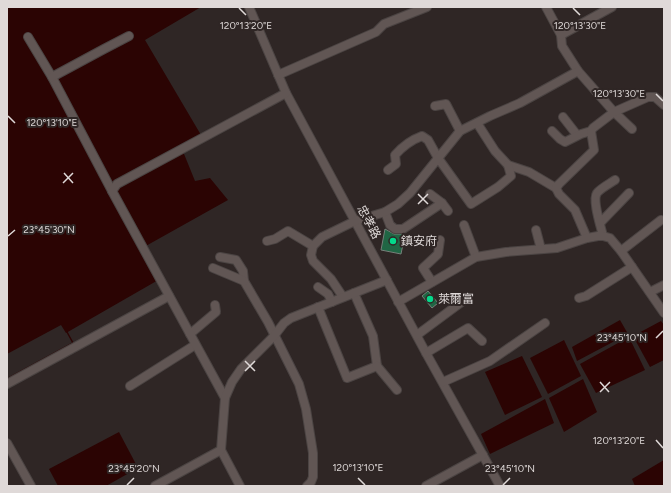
<svg xmlns="http://www.w3.org/2000/svg" width="671" height="493" font-family="Figtree,'Noto Sans TC',sans-serif">
<style>
.water{fill:#2b0403}
.lines{fill:none;stroke-linecap:round;stroke-linejoin:round}
.stream{stroke:#2b0403;stroke-width:1.5}
.building{fill:#206644;stroke:#767f79}
.minor-casing{stroke:#4b4443;stroke-width:10}
.minor{stroke:#615654;stroke-width:8}
.ticks{fill:none;stroke:#dfd9d8;stroke-width:1.5}
.poi-dot{fill:#04d98b;stroke:#2f2625;stroke-width:1.5}
.labels{text-anchor:middle;stroke-width:4;stroke-linejoin:round;paint-order:stroke}
.street-label{font-size:12px;fill:#dfd9d8;stroke:#2f2625}
.poi-label{font-size:12px;fill:#dfd9d8;stroke:#2f2625;text-anchor:start}
.ticks-label{font-size:10px;text-anchor:middle;fill:#dfd9d8;stroke:#2f2625;stroke-width:4;stroke-linejoin:round;paint-order:stroke}
</style>
<rect width="100%" height="100%" fill="#2f2625"/>
<!-- water -->
<g class="water">
<polygon points="7,7 201,7 145,40 201,135 182,149 195,181 210,178 228,200 144,247 160,279 66,333 61,325 7,354"/>
<polygon points="620,320 628,334 577,361 572,347"/>
<polygon points="661,321 664,325 664,360 650,367 633,336"/>
<polygon points="629,337 645,370 596,393 580,364"/>
<polygon points="564,340 581,376 548,394 530,358"/>
<polygon points="522,356 542,397 505,415 485,372"/>
<polygon points="583,379 597,412 564,432 549,398"/>
<polygon points="545,399 554,423 490,454 481,434"/>
<polygon points="119,432 138,468 106,486 58,486 49,469"/>
<polygon points="664,460 664,486 635,486 632,479"/>
</g>
<g class="lines">
<!-- stream -->
<polyline class="stream" points="7,379 73,343 67,332"/>
</g>
<!-- building -->
<g class="building">
<polygon points="385,229 394,234 405,234 401,254 381,250"/>
<polygon points="428,291 438,303 432,308 422,296"/>
</g>
<g class="lines">
<defs>
<g id="minor">
<polyline points="249,7 286,93 426,353 500,486"/>
<polyline points="546,7 561,35 562,46 578,71 614,112 632,129"/>
<polyline points="561,35 612,7"/>
<polyline points="28,37 52,77 112,191"/>
<polyline points="278,75 376,32 384,24 427,7"/>
<polyline points="52,77 104,49 129,36"/>
<polyline points="435,106 446,104 460,131"/>
<polyline points="563,117 577,135"/>
<polyline points="477,123 495,151 508,165 529,172 556,188"/>
<polyline points="552,131 560,139 565,142 581,134 591,131"/>
<path d="M388 170 396 164 395 155C403 146 411 140 422 136L428 140 438 158 471 204 498 187 511 176 508 165"/>
<polyline points="430,194 442,203 448,211"/>
<polyline points="385,212 390,225 395,229 403,229 442,203"/>
<polyline points="600,223 629,193"/>
<polyline points="464,225 476,257"/>
<polyline points="536,230 541,249"/>
<path d="M603 236C601 227 592 200 597 193 601 188 609 184 615 180"/>
<polyline points="587,238 575,210 559,194 556,188 559,184 594,150 591,131 593,128 614,112 648,97 655,97 664,105"/>
<polyline points="267,241 275,239 288,231 313,246"/>
<polyline points="621,251 661,220"/>
<polyline points="220,257 236,260 243,271 244,281 268,322 299,384 306,409 313,453 313,477 311,482 307,486"/>
<polyline points="213,268 244,281"/>
<polyline points="432,282 423,268 438,254 440,240"/>
<polyline points="318,287 328,294 332,302"/>
<polyline points="650,292 664,285"/>
<polyline points="343,297 331,279 313,261 311,255 313,246 322,237 355,221 385,212 398,204 410,193 460,131 490,116 520,103 578,71"/>
<polyline points="579,298 586,296 632,267"/>
<polyline points="398,302 476,257 506,252 557,248 587,238 598,236 603,236 610,238 621,251 664,313"/>
<polyline points="318,307 347,378 377,366 373,336 354,293"/>
<polyline points="190,334 216,312 215,305"/>
<polyline points="417,335 467,298"/>
<polyline points="426,353 468,328 482,341"/>
<polyline points="377,366 397,390"/>
<polyline points="443,382 490,361 545,323"/>
<polyline points="7,384 169,296"/>
<polyline points="130,386 195,345"/>
<polyline points="225,398 112,191 117,184 286,93"/>
<polyline points="7,443 31,486"/>
<polyline points="221,450 240,486"/>
<polyline points="155,486 221,450 225,398 232,382 241,369 274,336 284,323 291,318 387,280"/>
<polyline points="426,486 483,455"/>
</g>
</defs>
<!-- minor casing -->
<use href="#minor" class="minor-casing"/>
<!-- minor -->
<use href="#minor" class="minor"/>
</g>
<!-- ticks -->
<path class="ticks" d="M239 8 246 15M573 8 580 15M656 94 663 101M8 116 15 123M64 173 73 183M63 183 73 173M418 194 428 204M418 204 428 194M8 236 15 230M656 338 663 331M245 361 255 371M245 371 255 361M600 382 609 392M600 392 610 382M656 440 663 448M358 478 365 485M127 485 134 478M503 485 510 478"/>
<!-- markers -->
<g class="poi-dot">
<circle cx="393" cy="241" r="4"/>
<circle cx="430" cy="299" r="4"/>
</g>
<g class="labels">
<!-- street labels -->
<g class="street-label">
<text transform="translate(369 222) rotate(62)" y="4">忠孝路</text>
</g>
<!-- poi labels -->
<g class="poi-label">
<text x="401" y="245">鎮安府</text>
<text x="438" y="303">萊爾富</text>
</g>
</g>
<g class="ticks-label">
<text x="246" y="29">120°13'20"E</text>
<text x="580" y="29">120°13'30"E</text>
<text x="619" y="97">120°13'30"E</text>
<text x="52" y="126">120°13'10"E</text>
<text x="49" y="233">23°45'30"N</text>
<text x="622" y="341">23°45'10"N</text>
<text x="619" y="444">120°13'20"E</text>
<text x="358" y="471">120°13'10"E</text>
<text x="134" y="472">23°45'20"N</text>
<text x="510" y="472">23°45'10"N</text>
</g>
<!-- border -->
<rect width="671" height="493" fill="none" stroke="#dfd9d8" stroke-width="16"/>
</svg>
